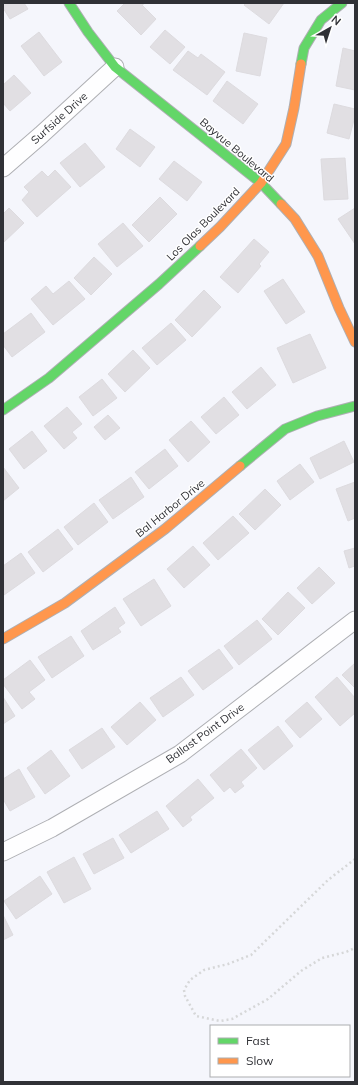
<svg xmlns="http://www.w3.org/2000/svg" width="358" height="1085" font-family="Mulish,sans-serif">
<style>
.building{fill:#e1dfe3;stroke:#dddbdf}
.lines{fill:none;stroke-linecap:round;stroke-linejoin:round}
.street-casing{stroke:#aeafb3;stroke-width:19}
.fast-casing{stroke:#aeafb3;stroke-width:11}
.slow-casing{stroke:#aeafb3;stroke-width:11}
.path{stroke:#d6d7d8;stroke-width:2.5;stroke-dasharray:2 3;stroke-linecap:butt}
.street{stroke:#fefeff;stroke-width:17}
.fast{stroke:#63d668;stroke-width:9}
.slow{stroke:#ff974d;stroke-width:9}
.labels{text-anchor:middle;stroke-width:3;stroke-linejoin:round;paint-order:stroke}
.street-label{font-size:11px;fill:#303136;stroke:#fff}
</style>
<rect width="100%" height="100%" fill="#f5f6fc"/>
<!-- building -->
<g class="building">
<polygon points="3,3 24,3 28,9 10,19 3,8"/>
<polygon points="125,3 145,3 142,5 156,19 141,35 117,11"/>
<polygon points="246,3 284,3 269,24 244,5"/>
<polygon points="165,30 185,47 170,64 150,47"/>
<polygon points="39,32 62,62 44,76 21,46"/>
<polygon points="244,33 267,38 260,76 236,71"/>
<polygon points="343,48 355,51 355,90 336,86"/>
<polygon points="188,51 198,58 201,54 225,72 207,95 173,70"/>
<polygon points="14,75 31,93 10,111 3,103 3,85"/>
<polygon points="227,81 258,104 243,124 213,101"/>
<polygon points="334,104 355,109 355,116 349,139 327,133"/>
<polygon points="130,129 155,147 140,167 116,149"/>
<polygon points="85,143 105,167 80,187 60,163"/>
<polygon points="345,158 348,199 324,200 321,159"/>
<polygon points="174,161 202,182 187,201 159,179"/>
<polygon points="55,170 71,187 37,217 22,200 29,192 24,187 42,171 48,177"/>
<polygon points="160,197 177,214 149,242 132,225"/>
<polygon points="9,208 24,223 3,243 3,214"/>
<polygon points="355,208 355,244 338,219"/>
<polygon points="123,223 143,246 117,267 98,244"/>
<polygon points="254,239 269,252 259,264 261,266 238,293 220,277"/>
<polygon points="94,257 112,274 91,295 74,278"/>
<polygon points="283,279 305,312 286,324 264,291"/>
<polygon points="69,281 85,299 53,325 31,299 46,286 53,294"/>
<polygon points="204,290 221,307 192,337 175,320"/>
<polygon points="31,313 45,332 12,357 3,345 3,334"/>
<polygon points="171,323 186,340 157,365 142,348"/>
<polygon points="310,334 326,368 293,383 277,348"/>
<polygon points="133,350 150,368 125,392 108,374"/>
<polygon points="261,367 276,385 247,409 232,392"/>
<polygon points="102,379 117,398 93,416 79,397"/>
<polygon points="224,397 239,415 216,434 201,417"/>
<polygon points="67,407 82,424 72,432 77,438 64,449 44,426"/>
<polygon points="108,415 120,428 105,440 94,427"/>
<polygon points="191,421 210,442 188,462 169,440"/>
<polygon points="32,431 47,451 24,469 9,449"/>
<polygon points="344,441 354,462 320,479 310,458"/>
<polygon points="165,449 178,466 149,489 135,472"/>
<polygon points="300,464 314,482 290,500 277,481"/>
<polygon points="3,467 19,488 3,501"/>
<polygon points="131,477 144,497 113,519 99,500"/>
<polygon points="355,482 355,518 348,521 336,489"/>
<polygon points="265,489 281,505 255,530 239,514"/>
<polygon points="94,503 108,522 78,545 64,527"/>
<polygon points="233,516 249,533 218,560 203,543"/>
<polygon points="58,529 73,549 43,572 28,552"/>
<polygon points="193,546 210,565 184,588 167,569"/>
<polygon points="355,548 355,566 349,568 344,551"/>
<polygon points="21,553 35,573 4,595 3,566"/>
<polygon points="319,567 335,583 312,604 297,588"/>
<polygon points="154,579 171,606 141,626 123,599"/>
<polygon points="288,592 305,608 278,635 262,619"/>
<polygon points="115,607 125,623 118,628 121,632 93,650 81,631"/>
<polygon points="257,620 272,639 239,665 224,646"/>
<polygon points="71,636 84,656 52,678 38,657"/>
<polygon points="219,649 233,668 203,690 188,671"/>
<polygon points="30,660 45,680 29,692 35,699 22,709 3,684 3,680"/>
<polygon points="355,663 355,688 342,675"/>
<polygon points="181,677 194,695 163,717 150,698"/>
<polygon points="337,677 355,698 355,713 340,726 315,697"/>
<polygon points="3,697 15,716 3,724"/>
<polygon points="140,702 156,720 127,745 111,727"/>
<polygon points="307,702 322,719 300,738 285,721"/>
<polygon points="278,726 293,746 264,770 248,750"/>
<polygon points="102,728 115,747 82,769 69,750"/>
<polygon points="241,749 257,768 241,782 244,786 235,793 230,787 224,792 210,775"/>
<polygon points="51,750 70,776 45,794 27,768"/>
<polygon points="19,769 35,797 10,811 3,799 3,779"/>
<polygon points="198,779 214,798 190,817 192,820 183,827 166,806"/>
<polygon points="157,811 169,829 131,853 119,835"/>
<polygon points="113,838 124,858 94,874 83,854"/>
<polygon points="74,857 91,889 64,903 47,872"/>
<polygon points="40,876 52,894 16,919 4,901"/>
<polygon points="3,915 13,935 3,940"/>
</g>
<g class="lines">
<defs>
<g id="street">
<polyline points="3,168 41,135 115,67"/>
<polyline points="3,852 52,828 180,754 355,620"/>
</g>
<g id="fast">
<polyline points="69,3 88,32 115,67 261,183 281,204"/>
<polyline points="301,64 304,48 321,20 342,3"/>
<polyline points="3,410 49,378 159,284 200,246"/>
<polyline points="240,466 285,429 317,416 355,406"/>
</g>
<g id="slow">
<polyline points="281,204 295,219 318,256 339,308 355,342"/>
<polyline points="200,246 220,227 261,183 286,144 294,108 301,64"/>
<polyline points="3,639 65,603 165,529 240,466"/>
</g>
</defs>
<!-- street casing -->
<use href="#street" class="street-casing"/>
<!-- fast casing -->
<use href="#fast" class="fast-casing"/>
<!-- slow casing -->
<use href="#slow" class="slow-casing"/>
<!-- path -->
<polyline class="path" points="355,859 328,880 251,955 228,964 204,970 190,980 184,990 185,996 196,1016 220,1021 232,1019 268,999 301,971 322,958 346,952 355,948"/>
<!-- street -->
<use href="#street" class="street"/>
<!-- fast -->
<use href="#fast" class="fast"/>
<!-- slow -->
<use href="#slow" class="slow"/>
</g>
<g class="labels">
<!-- street labels -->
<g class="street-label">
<text transform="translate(59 118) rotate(-42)" y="4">Surfside Drive</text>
<text transform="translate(237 150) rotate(40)" y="4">Bayvue Boulevard</text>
<text transform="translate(203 224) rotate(-45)" y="4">Los Olas Boulevard</text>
<text transform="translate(170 508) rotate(-39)" y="4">Bal Harbor Drive</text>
<text transform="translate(205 733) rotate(-36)" y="4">Ballast Point Drive</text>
</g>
</g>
<!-- border -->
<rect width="358" height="1085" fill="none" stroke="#303136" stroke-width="8"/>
<!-- legend -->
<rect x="210" y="1025" width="140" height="52" fill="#ffffff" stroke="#acadaf"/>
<rect x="218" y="1038" width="20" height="6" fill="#63d668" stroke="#acadaf"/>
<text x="246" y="1045" font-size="12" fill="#303136">Fast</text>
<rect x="218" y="1058" width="20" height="6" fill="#ff974d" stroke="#acadaf"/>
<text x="246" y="1065" font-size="12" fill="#303136">Slow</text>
<!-- north arrow -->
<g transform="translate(330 28) rotate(39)" stroke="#ffffff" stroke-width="3" paint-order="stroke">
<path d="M0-3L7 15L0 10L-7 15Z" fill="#303136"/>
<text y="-6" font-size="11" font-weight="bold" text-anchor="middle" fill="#303136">N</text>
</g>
</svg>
